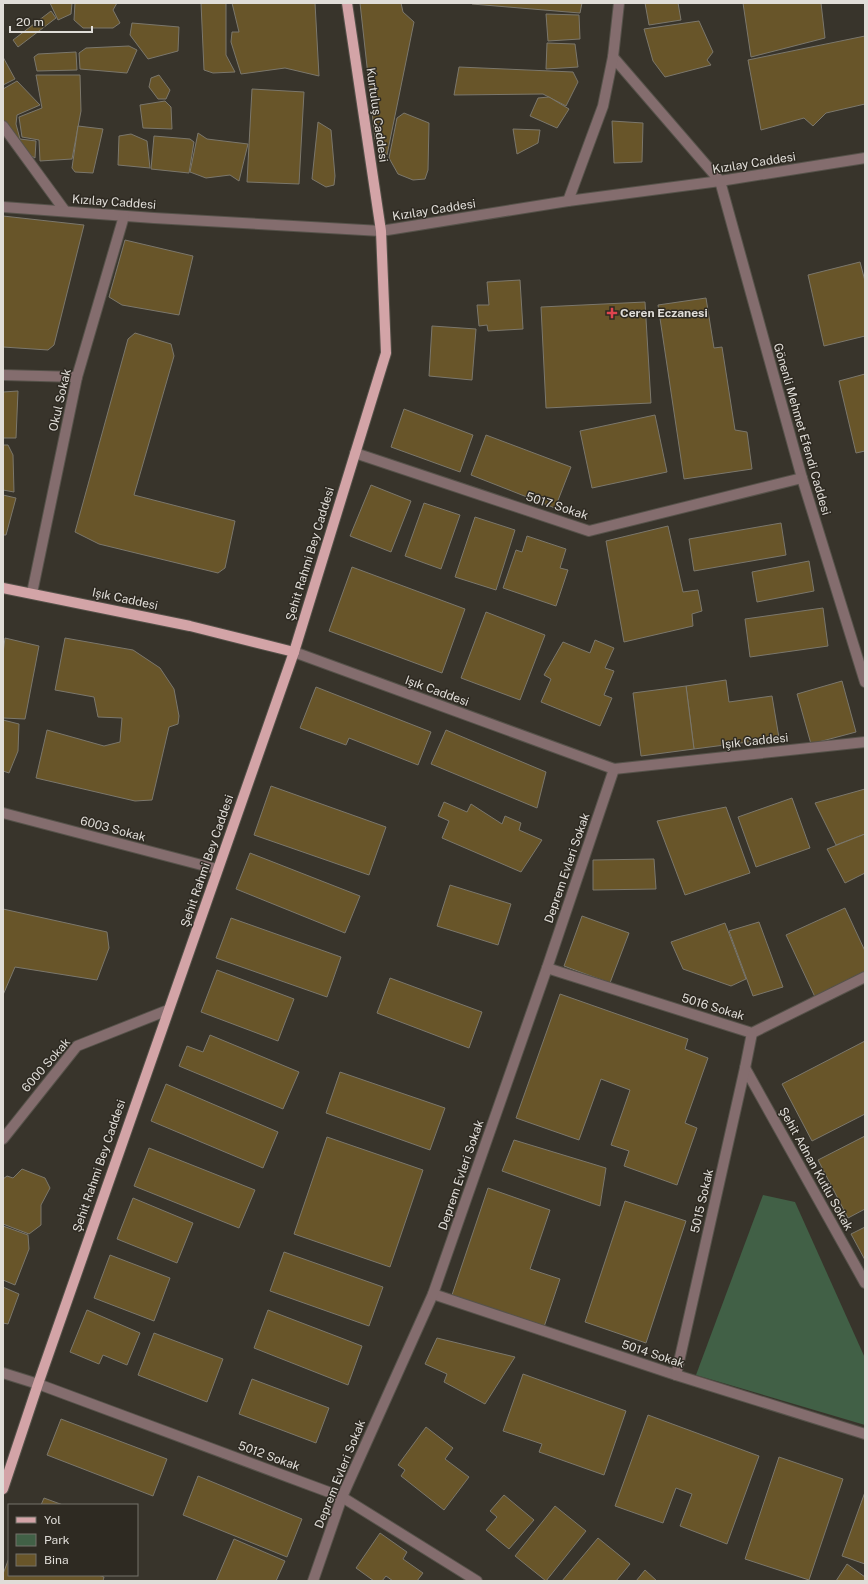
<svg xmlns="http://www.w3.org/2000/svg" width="868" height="1584" font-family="'Public Sans',sans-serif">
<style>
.green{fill:#416046}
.building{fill:#685529;stroke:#7b776c}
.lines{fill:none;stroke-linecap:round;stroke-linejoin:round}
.minor-casing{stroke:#56524a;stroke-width:12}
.major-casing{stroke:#56524a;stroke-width:12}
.minor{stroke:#846d6e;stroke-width:10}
.major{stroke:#d3a4a7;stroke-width:10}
.health-dot{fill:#e0444e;stroke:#2e2a22;stroke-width:1.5}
.labels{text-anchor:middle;stroke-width:3;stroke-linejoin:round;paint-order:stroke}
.street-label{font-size:12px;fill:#e0ddd8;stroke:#2e2a22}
.poi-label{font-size:12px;font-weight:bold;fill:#e0ddd8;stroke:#2e2a22;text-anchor:start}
</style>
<rect width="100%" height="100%" fill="#38342b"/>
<!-- green -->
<polygon class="green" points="763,1195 795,1202 865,1358 865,1425 696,1375"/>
<!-- building -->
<g class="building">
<polygon points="50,3 72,3 71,14 58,20"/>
<polygon points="75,3 117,3 113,10 120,23 113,28 83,28 74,20"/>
<polygon points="201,3 226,3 226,55 235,72 213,73 204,70"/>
<polygon points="232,3 315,3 319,76 285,68 241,74 231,42 232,32 239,32"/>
<polygon points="360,3 401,3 403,12 414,22 387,155 375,139"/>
<polygon points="471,3 582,3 580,13 472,4"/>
<polygon points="645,3 678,3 681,20 649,25"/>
<polygon points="743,3 821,3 825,38 751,57"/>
<polygon points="51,11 56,18 18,47 13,40"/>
<polygon points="546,14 579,15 580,39 548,41"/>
<polygon points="699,21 713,52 707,60 711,65 665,77 653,61 644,29"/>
<polygon points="132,23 179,27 178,51 148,59 130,35"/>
<polygon points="865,36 865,104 826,113 813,126 804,118 761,130 748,60"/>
<polygon points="547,43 575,44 578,67 546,69"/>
<polygon points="129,46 137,50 127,73 80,69 79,53 86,48"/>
<polygon points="76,52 77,70 37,71 34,57 38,54"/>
<polygon points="3,57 15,79 3,85"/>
<polygon points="459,67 573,72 578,82 566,106 543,94 454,95"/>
<polygon points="36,75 80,75 81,111 72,159 40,161 39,140 22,137 19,117 42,108"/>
<polygon points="159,75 170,90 166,99 158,99 149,87 151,78"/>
<polygon points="17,81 40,105 17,115 16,124 20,139 36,141 35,158 21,150 3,121 3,89"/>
<polygon points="252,89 304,92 299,184 247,182"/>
<polygon points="549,97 569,109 557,128 530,116 538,98"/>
<polygon points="165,101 171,107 172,129 143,128 140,105"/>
<polygon points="404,113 429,123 428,170 425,179 413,180 398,174 389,158 397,118"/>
<polygon points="612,121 643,123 642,162 614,163"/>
<polygon points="318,122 331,130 335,176 334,185 326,187 312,179"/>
<polygon points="78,126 103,129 93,173 75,172 72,168"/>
<polygon points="513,129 540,130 538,143 517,154"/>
<polygon points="198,133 207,139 248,144 239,181 230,175 206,178 190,172"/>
<polygon points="131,134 147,141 150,168 118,165 119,136"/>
<polygon points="154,136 190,139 194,142 189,173 151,169"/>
<polygon points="3,216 84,225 54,345 48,350 3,347"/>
<polygon points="125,240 193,256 179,315 122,305 109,297"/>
<polygon points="860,262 865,281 865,336 824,346 808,275"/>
<polygon points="520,280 523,329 488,331 487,325 479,326 477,305 489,305 487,282"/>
<polygon points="706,298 714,348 722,347 735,430 747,432 752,469 684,479 658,305"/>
<polygon points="645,302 651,403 546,408 541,307"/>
<polygon points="432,326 476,329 472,380 429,376"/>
<polygon points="135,333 171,344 174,356 134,495 235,521 225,568 218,573 99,544 75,532 128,339"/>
<polygon points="865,374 865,451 856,453 839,381"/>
<polygon points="18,391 16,438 3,438 3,392"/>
<polygon points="404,409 473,435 460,472 391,447"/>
<polygon points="655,415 667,472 592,488 580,431"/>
<polygon points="486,435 571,467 555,508 471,475"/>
<polygon points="3,445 8,445 13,455 14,492 3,490"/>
<polygon points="371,485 411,501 391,552 350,536"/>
<polygon points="3,495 16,498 6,535 3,535"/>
<polygon points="424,503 460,515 441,569 405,556"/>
<polygon points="475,517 515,530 496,590 455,577"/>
<polygon points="781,523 786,555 694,571 689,539"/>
<polygon points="668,526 683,592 698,590 702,611 692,614 693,626 624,642 606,541"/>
<polygon points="527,536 566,549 560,568 568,570 556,606 503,588 516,550 522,552"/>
<polygon points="809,561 814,591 757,602 752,572"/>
<polygon points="352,567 465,609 442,673 329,631"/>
<polygon points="823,608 828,646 750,657 745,619"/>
<polygon points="486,612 545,635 520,700 461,678"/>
<polygon points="5,638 39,646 25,719 3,718 3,653"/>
<polygon points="65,638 133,650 160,668 174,689 179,716 178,724 169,727 152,800 135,801 36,778 47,730 104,746 120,742 122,718 98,717 94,697 55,690"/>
<polygon points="595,640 614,648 605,668 614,671 604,695 612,698 600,726 541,702 551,679 544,675 563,642 590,653"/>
<polygon points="726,680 729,702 772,696 779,738 694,749 686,686"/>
<polygon points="842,681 856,732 811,744 797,694"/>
<polygon points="686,686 694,749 641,756 633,693"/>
<polygon points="316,687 431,732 418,765 349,738 346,745 300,728"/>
<polygon points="3,720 19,724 18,751 9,773 3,771"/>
<polygon points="446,730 546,772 537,808 431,764"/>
<polygon points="271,786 386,827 369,875 254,835"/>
<polygon points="865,789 865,834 836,845 815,803"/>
<polygon points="792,798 810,848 756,867 738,817"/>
<polygon points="444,802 467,812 471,804 502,824 505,816 521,823 519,830 542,840 521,872 442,838 449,821 438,816"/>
<polygon points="726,807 750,873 685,895 657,821"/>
<polygon points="865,834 865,873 845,883 827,849"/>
<polygon points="250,853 360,896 345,933 236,889"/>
<polygon points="654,859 656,889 593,890 593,860"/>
<polygon points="450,885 511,904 498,945 437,926"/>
<polygon points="845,908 865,951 865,973 815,997 786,935"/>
<polygon points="3,909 107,932 109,948 97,980 15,967 3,995"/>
<polygon points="582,916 629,933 610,983 564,966"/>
<polygon points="231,918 341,957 327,997 216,958"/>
<polygon points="759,922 783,987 753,996 729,931"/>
<polygon points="725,923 746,979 731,986 683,969 671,942"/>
<polygon points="217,970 294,999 278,1041 201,1012"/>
<polygon points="390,978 482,1012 469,1048 377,1013"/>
<polygon points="560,994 688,1039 685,1049 708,1058 685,1123 697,1128 677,1185 624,1166 629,1151 611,1145 630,1090 601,1079 579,1140 516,1118"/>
<polygon points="210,1035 299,1072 283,1109 179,1066 187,1046 203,1052"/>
<polygon points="865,1041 865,1114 812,1141 782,1084"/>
<polygon points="340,1072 445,1108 430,1150 326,1113"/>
<polygon points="166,1084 278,1132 263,1168 151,1121"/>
<polygon points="865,1136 865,1209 848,1218 818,1160"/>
<polygon points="327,1137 423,1170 390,1267 294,1234"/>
<polygon points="514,1140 606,1168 600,1206 502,1171"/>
<polygon points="149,1148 255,1190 239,1228 134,1186"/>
<polygon points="22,1169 45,1178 50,1188 41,1205 41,1225 29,1234 3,1224 3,1179 7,1176 13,1178"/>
<polygon points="488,1188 550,1210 530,1269 560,1279 544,1327 452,1295"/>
<polygon points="133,1198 193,1223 177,1263 117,1239"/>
<polygon points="625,1201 686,1221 646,1343 585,1322"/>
<polygon points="3,1226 28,1235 29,1249 15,1285 3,1280"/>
<polygon points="865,1227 865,1260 851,1234"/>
<polygon points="284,1252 383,1287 369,1326 270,1291"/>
<polygon points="110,1255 170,1278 154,1321 94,1298"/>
<polygon points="3,1287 19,1294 8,1324 3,1323"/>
<polygon points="87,1310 140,1333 127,1365 103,1355 99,1364 70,1352"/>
<polygon points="268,1310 362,1346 348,1385 254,1348"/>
<polygon points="154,1333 223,1359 207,1402 138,1375"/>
<polygon points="437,1338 515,1357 485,1404 444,1382 447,1374 425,1364"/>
<polygon points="523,1374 626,1411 604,1475 539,1452 542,1444 503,1431"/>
<polygon points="252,1379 329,1408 316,1443 239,1414"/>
<polygon points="648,1415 759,1456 727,1544 680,1526 692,1494 676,1488 663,1523 615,1506"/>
<polygon points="61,1419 167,1459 153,1496 47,1455"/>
<polygon points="426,1427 453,1448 445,1459 469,1477 444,1510 401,1476 405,1470 398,1465"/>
<polygon points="779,1457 843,1479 809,1580 745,1559"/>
<polygon points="198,1476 302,1519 287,1557 183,1515"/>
<polygon points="865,1492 865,1564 842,1556"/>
<polygon points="504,1495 534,1520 509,1549 486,1530 497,1517 490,1511"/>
<polygon points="44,1498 63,1505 41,1505"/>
<polygon points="555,1506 586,1531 546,1581 515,1556"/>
<polygon points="380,1533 407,1552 403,1559 423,1573 417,1581 393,1581 386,1576 382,1581 374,1581 356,1568"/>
<polygon points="598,1538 630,1564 616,1581 562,1581"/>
<polygon points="234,1539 285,1561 276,1581 216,1581"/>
<polygon points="9,1558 9,1575 98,1575 104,1577 103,1581 3,1581 3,1574"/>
<polygon points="847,1564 865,1577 865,1581 836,1581"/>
<polygon points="645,1570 657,1581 636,1581"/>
</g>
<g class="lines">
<defs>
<g id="minor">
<polyline points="613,57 720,181 802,478 865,682"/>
<polyline points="3,126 65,211"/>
<polyline points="568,201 603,106 613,57 619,3"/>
<polyline points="3,207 154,218 381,231 568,201 720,181 865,158"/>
<polyline points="3,375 77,377"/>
<polyline points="355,453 589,531 802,478"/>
<polyline points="32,593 77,377 124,216"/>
<polyline points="294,652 614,769 865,742"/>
<polyline points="3,813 217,869"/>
<polyline points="547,968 752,1033 865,977"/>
<polyline points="745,1068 865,1283"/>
<polyline points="3,1139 77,1046 168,1010"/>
<polyline points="433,1294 676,1375 865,1434"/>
<polyline points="3,1373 38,1384 342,1497 477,1581"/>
<polyline points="676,1375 745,1068 752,1033"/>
<polyline points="313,1581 342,1497 433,1294 547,968 614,769"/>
</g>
<g id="major">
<polyline points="3,588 190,626 294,652"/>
<polyline points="3,1489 38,1384 294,652 386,353 381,231 347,3"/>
</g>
</defs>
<!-- minor casing -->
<use href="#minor" class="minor-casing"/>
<!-- major casing -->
<use href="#major" class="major-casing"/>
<!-- minor -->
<use href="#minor" class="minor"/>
<!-- major -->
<use href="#major" class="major"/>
</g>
<!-- markers -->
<path class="health-dot" d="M610 307h4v4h4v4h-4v4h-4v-4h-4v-4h4z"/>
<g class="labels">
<!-- street labels -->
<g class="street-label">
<text transform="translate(377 115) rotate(82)" y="4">Kurtuluş Caddesi</text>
<text transform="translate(754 163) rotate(-9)" y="4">Kızılay Caddesi</text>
<text transform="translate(114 202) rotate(4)" y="4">Kızılay Caddesi</text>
<text transform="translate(434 210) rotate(-9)" y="4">Kızılay Caddesi</text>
<text transform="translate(60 400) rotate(-77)" y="4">Okul Sokak</text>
<text transform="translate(802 429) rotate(74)" y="4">Gönenli Mehmet Efendi Caddesi</text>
<text transform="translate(557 506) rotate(18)" y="4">5017 Sokak</text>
<text transform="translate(310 554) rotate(-73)" y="4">Şehit Rahmi Bey Caddesi</text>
<text transform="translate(125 599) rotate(12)" y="4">Işık Caddesi</text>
<text transform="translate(437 691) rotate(20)" y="4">Işık Caddesi</text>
<text transform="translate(755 741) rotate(-6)" y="4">Işık Caddesi</text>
<text transform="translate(113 829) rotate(15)" y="4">6003 Sokak</text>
<text transform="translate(207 861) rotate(-71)" y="4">Şehit Rahmi Bey Caddesi</text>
<text transform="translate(567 868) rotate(-71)" y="4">Deprem Evleri Sokak</text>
<text transform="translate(713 1007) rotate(17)" y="4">5016 Sokak</text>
<text transform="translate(46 1065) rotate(-49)" y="4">6000 Sokak</text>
<text transform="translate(99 1166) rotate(-71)" y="4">Şehit Rahmi Bey Caddesi</text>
<text transform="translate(816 1169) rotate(61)" y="4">Şehit Adnan Kutlu Sokak</text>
<text transform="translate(461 1175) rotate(-71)" y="4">Deprem Evleri Sokak</text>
<text transform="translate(702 1201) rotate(-77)" y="4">5015 Sokak</text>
<text transform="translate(653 1354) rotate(18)" y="4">5014 Sokak</text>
<text transform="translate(269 1456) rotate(20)" y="4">5012 Sokak</text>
<text transform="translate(340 1474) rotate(-68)" y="4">Deprem Evleri Sokak</text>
</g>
<!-- poi labels -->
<g class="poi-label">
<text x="620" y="317">Ceren Eczanesi</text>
</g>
</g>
<!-- border -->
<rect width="868" height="1584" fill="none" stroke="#e0ddd8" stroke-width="8"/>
<!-- legend -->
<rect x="8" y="1504" width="130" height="72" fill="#2e2a22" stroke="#75726b"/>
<rect x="16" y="1517" width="20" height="6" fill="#d3a4a7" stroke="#75726b"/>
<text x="44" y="1524" font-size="12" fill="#e0ddd8">Yol</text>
<rect x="16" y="1534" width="20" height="12" fill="#416046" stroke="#75726b"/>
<text x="44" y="1544" font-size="12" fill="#e0ddd8">Park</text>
<rect x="16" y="1554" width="20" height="12" fill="#685529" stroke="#75726b"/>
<text x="44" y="1564" font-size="12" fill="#e0ddd8">Bina</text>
<!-- scale -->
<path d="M10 26v6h82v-6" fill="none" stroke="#e0ddd8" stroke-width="2"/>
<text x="16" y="26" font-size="12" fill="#e0ddd8" stroke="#2e2a22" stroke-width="3" paint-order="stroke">20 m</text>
</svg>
